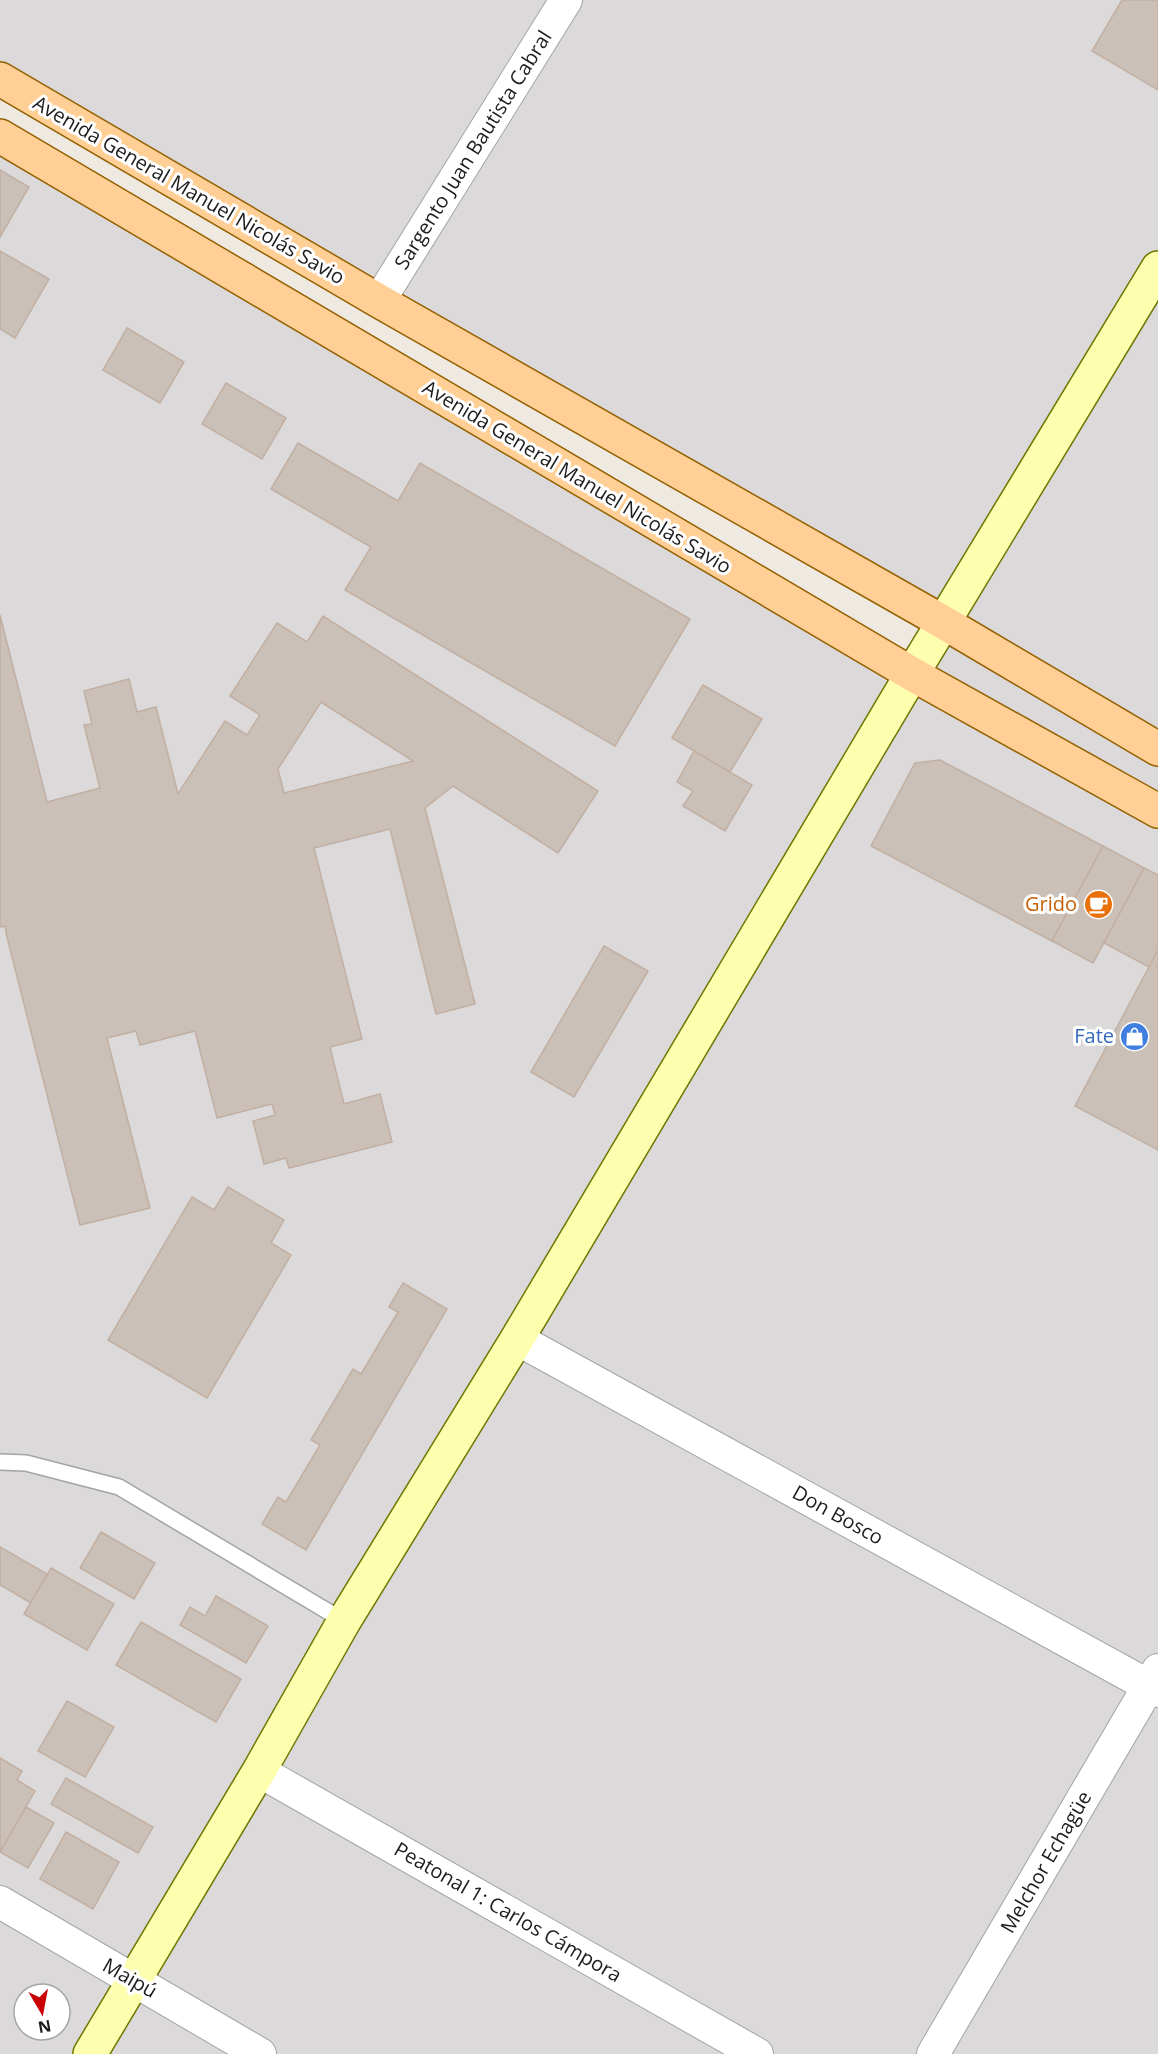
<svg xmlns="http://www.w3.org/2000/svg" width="1158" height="2054" font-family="'Open Sans',sans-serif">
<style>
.residential{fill:#dbd9d9;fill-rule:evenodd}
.building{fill:#cbc0b7;stroke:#c2afa2;stroke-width:1.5;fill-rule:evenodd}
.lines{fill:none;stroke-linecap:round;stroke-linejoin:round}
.service-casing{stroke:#a4a4a4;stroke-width:18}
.minor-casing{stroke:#a4a4a4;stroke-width:34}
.secondary-casing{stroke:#6d7700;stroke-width:36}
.primary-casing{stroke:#956000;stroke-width:36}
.service{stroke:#fff;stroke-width:15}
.minor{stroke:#fff;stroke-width:32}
.secondary{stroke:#fdffaf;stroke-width:33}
.primary{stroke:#ffcf96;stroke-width:33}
.labels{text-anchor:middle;stroke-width:6;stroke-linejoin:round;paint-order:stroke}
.street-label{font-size:20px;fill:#1d1d1d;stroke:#fff}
.food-label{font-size:20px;fill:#c56008;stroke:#fff;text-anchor:end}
.shop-label{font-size:20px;fill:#366cbe;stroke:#fff;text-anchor:end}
</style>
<rect width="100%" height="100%" fill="#efeae1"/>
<!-- residential -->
<path class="residential" d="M0 0H1158V2054H0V136L911 674 943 623 0 79ZM24 1994H60V2030H24Z"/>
<!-- building -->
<g class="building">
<polygon points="1122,0 1158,0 1158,90 1092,51"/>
<polygon points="0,170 29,187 0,237"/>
<polygon points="0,251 49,279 15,338 0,329"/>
<polygon points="127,328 184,362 160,403 103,370"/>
<polygon points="226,383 286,418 262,459 202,424"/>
<polygon points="298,443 398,501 420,463 690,619 615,746 345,590 371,547 271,489"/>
<path d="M0 615 47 802 100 788 84 725 92 724 84 691 129 679 137 712 156 707 178 794 225 721 247 735 260 715 230 696 277 623 307 642 323 616 598 791 558 853 453 786 425 808 475 1004 436 1014 390 829 314 848 362 1039 330 1047 344 1104 380 1094 392 1142 289 1168 286 1158 264 1164 253 1121 275 1115 272 1104 217 1118 195 1031 140 1045 136 1031 107 1038 150 1208 80 1225 7 937 5 926 0 927ZM321 702 413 761 284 793 278 769Z"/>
<polygon points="703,685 762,719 730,772 672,738"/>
<polygon points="694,751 752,785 725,831 683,806 693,791 677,782"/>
<polygon points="940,760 1103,846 1052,941 871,846 915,763"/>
<polygon points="1103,846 1144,868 1093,963 1052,941"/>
<polygon points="1144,868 1158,875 1158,950 1149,967 1104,943"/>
<polygon points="604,946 648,971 574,1097 531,1072"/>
<polygon points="1158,950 1158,1150 1075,1106"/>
<polygon points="228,1187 284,1220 271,1243 291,1255 207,1398 108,1340 192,1197 214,1210"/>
<polygon points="403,1283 447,1309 306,1550 262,1524 278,1497 286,1502 320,1445 311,1440 353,1369 361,1374 398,1312 389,1307"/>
<polygon points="101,1532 155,1563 134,1599 80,1568"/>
<polygon points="0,1547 47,1574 31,1603 0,1585"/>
<polygon points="51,1568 114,1604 87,1650 24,1614"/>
<polygon points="216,1596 268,1626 246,1663 180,1625 190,1607 205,1616"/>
<polygon points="141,1622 241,1679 216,1722 116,1665"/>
<polygon points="67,1701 114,1727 85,1777 38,1751"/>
<polygon points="0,1758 22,1771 17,1780 35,1791 0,1852"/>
<polygon points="66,1778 153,1827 138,1853 51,1804"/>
<polygon points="26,1807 54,1823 28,1868 0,1852"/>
<polygon points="66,1832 119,1862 93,1909 40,1879"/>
</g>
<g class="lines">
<defs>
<polyline id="service" points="0,1462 26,1463 119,1487 344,1621"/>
<g id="minor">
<polyline points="379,301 566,0"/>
<polyline points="517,1339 1158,1691"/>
<polyline points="259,1771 757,2054"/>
<polyline points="0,1902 260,2054"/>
<polyline points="933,2054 1158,1670"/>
</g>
<polyline id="secondary" points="90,2054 259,1771 344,1621 517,1339 912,674 1158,268"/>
<g id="primary">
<polyline points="0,79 379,301 943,622 1158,749"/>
<polyline points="0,136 912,674 1158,811"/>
</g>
</defs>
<!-- service casing -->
<use href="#service" class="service-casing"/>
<!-- minor casing -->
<use href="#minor" class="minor-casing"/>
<!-- secondary casing -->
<use href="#secondary" class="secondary-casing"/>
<!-- primary casing -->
<use href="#primary" class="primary-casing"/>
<!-- service -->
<use href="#service" class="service"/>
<!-- minor -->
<use href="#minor" class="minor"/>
<!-- secondary -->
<use href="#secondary" class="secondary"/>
<!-- primary -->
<use href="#primary" class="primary"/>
</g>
<!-- icons -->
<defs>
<symbol id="cafe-disc" viewBox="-11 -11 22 22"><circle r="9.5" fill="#e8710a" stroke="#fff"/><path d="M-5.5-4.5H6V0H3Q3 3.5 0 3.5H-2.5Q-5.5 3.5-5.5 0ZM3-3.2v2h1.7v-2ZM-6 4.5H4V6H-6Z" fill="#fff"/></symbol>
<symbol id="shop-disc" viewBox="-11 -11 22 22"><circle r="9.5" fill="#3f7fe0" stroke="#fff"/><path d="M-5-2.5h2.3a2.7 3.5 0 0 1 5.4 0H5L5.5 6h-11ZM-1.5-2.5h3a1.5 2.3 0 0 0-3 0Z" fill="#fff"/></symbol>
</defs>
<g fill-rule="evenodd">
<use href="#cafe-disc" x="1082" y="888" width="33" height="33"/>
<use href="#shop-disc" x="1118" y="1020" width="33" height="33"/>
</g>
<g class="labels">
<!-- street labels -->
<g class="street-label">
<text transform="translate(473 150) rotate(-58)" y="7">Sargento Juan Bautista Cabral</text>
<text transform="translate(189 190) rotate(30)" y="7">Avenida General Manuel Nicolás Savio</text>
<text transform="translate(577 477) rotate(31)" y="7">Avenida General Manuel Nicolás Savio</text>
<text transform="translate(838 1515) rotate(29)" y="7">Don Bosco</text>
<text transform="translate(1046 1862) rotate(-60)" y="7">Melchor Echagüe</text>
<text transform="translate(508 1912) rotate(30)" y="7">Peatonal 1: Carlos Cámpora</text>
<text transform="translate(130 1978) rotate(30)" y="7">Maipú</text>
</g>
<!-- food labels -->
<g class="food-label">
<text x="1077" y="911">Grido</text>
</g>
<!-- shop labels -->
<g class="shop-label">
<text x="1114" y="1043">Fate</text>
</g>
</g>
<!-- north arrow -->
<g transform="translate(42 2012) rotate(170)"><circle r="28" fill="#ffffff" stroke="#a5a5a5" stroke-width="1.5"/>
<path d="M0-4.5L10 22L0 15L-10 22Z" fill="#c90006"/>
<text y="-9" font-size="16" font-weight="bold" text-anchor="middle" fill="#1d1d1d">N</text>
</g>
</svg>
